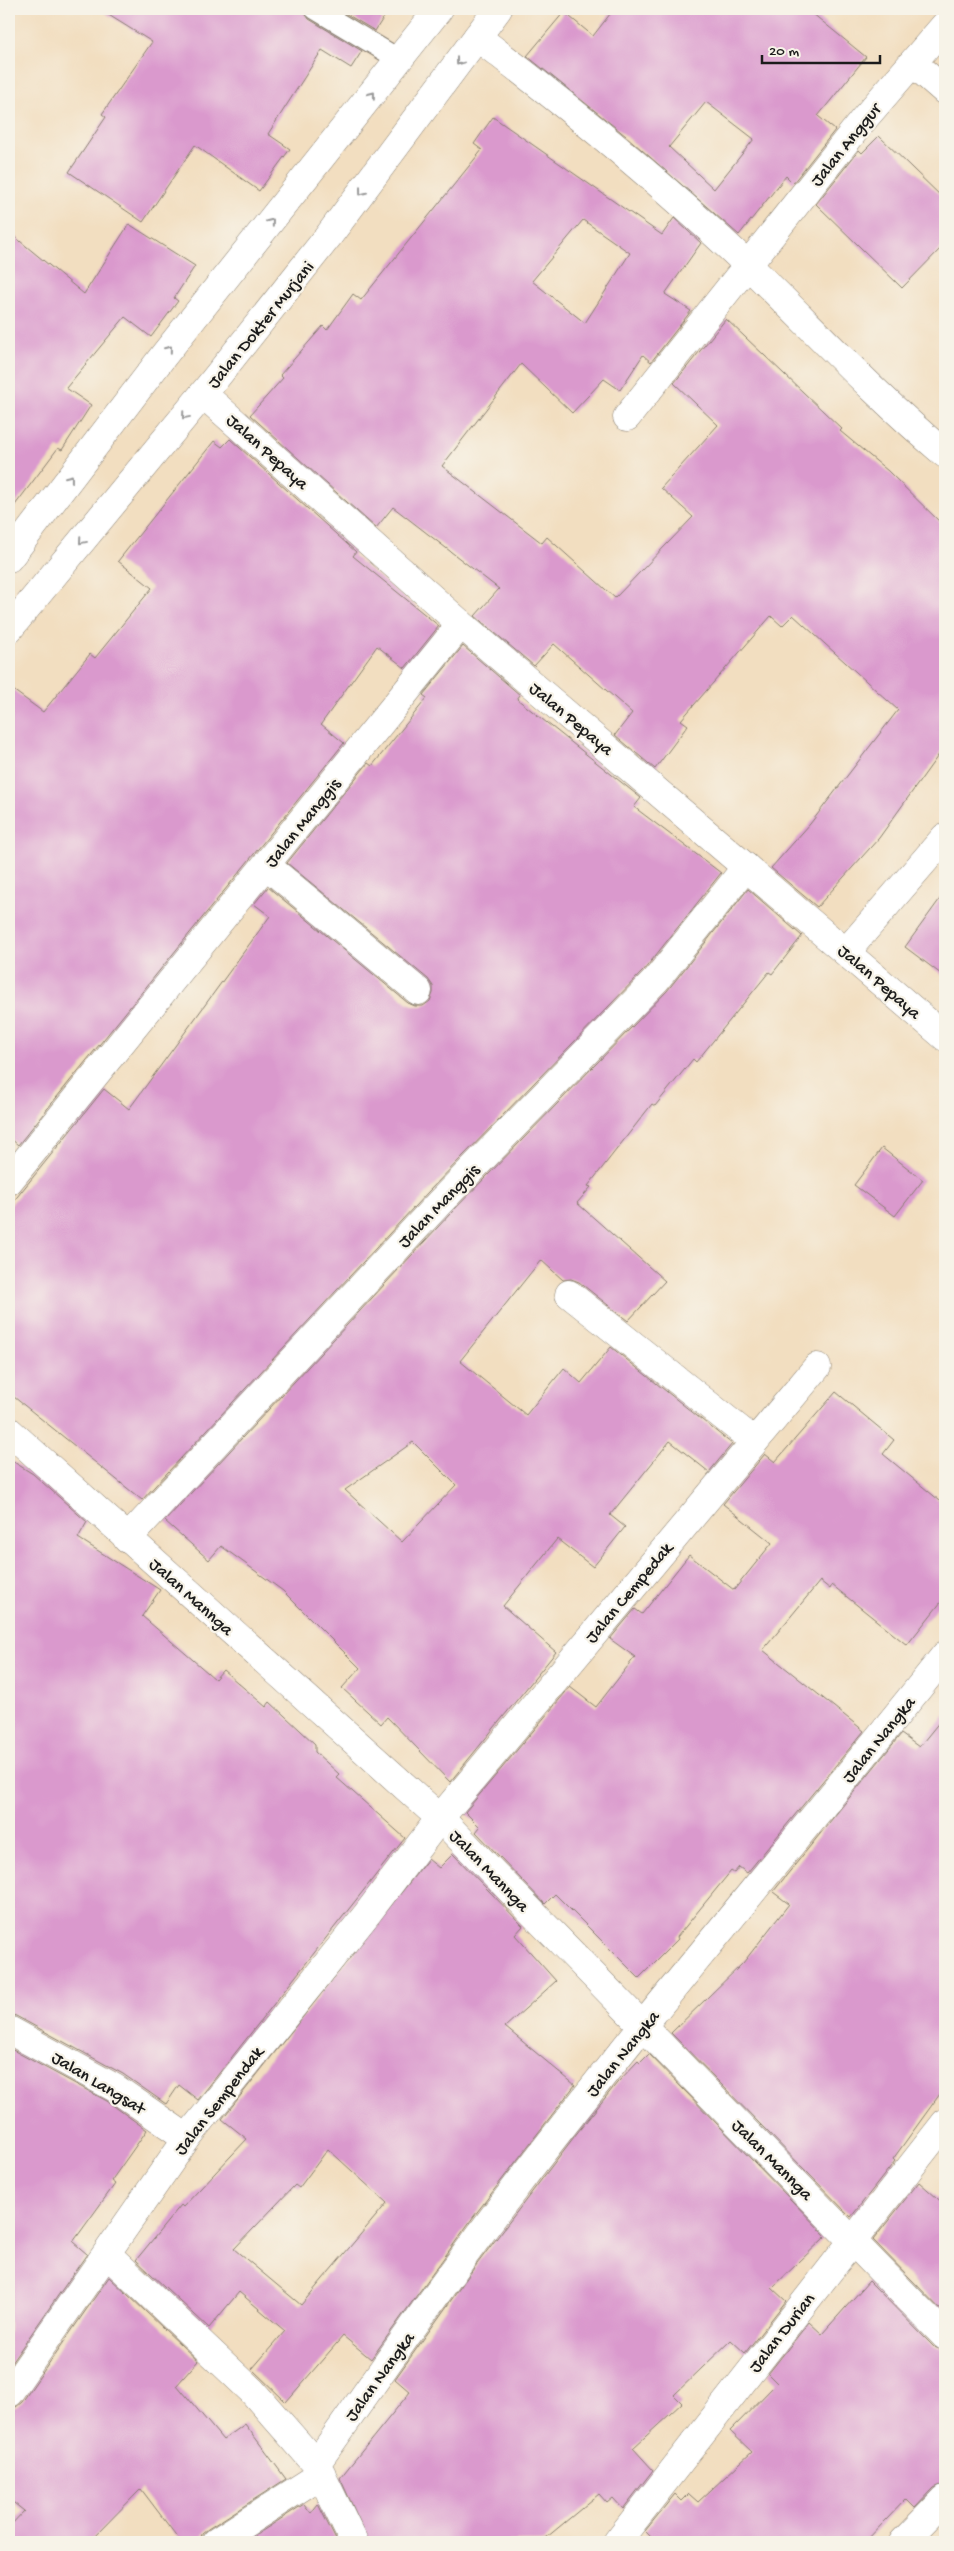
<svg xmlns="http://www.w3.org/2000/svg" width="954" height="2551" font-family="'Gochi Hand',sans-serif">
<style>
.building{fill:#da99cd;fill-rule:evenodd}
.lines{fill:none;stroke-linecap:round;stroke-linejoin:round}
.lane-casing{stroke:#877d6e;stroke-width:22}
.street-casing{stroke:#877d6e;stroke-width:29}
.secondary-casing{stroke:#877d6e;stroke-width:29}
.lane{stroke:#fff;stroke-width:20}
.street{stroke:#fff;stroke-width:28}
.secondary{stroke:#fff;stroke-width:28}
.oneway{stroke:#999}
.labels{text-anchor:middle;stroke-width:4.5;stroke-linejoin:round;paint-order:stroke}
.street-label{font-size:18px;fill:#1c1c1c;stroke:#f7f3e8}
</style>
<rect width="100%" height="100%" fill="#f7f3e8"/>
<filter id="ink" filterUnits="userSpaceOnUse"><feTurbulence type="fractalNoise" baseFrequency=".02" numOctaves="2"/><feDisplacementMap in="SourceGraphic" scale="10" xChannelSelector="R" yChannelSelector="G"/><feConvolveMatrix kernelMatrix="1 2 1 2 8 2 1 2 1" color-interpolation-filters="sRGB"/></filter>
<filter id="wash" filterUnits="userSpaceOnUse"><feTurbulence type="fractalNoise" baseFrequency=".0096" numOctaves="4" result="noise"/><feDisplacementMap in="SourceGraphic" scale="20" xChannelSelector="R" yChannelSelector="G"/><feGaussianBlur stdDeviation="1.12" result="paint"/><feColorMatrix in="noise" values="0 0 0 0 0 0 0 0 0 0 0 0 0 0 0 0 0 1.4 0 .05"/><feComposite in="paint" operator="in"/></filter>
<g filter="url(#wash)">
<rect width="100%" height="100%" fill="#f2dec0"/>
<g id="blocks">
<!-- building -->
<g class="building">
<polygon points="99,9 303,9 309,19 362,51 351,68 322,50 268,134 290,149 259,191 195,145 143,222 69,172 106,117 102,114 152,42"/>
<polygon points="338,9 389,9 375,31"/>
<path d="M614 9H807L866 57 818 116 835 130 793 183 786 176 739 235 626 136 527 56 564 12 593 36ZM706 102 754 139 714 189 669 147Z"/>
<path d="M493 117 662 235 674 218 701 243 665 294 691 311 651 362 643 355 620 390 604 379 572 413 521 364 442 466 542 543 547 537 615 598 693 517 661 488 718 425 674 383 726 319 842 429 840 431 888 471 945 527V746L879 838 817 907 771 868 810 824 898 710 793 615 782 626 771 616 681 720 688 725 655 769 615 735 632 713 554 644 534 666 475 616 499 589 393 507 376 528 250 415 283 378 280 375 323 326 327 330 353 294 361 300 482 150 474 144ZM583 220 630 253 585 323 532 281Z"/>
<polygon points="879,136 945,200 945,244 902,288 816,204 859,150 862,153"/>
<polygon points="129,224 195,266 174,298 178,301 151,337 125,317 66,388 91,405 62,450 58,448 9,513 9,232 84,294"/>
<polygon points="230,439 356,552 353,556 439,626 405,668 377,646 321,724 344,743 18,1145 9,1137 9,687 43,712 90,654 95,658 152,588 118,561 214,441 222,447"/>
<polygon points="463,646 520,695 517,699 641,798 634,807 721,873 644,970 428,1192 142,1500 9,1393 9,1207 104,1089 129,1109 270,916 254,904 268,887 408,1003 415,1006 423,1006 430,1001 433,993 433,986 428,979 287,863 368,763 372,766 427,698 423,695"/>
<path d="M748 889 802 936 772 974 769 972 696 1062 693 1059 655 1106 652 1104 588 1186 591 1187 577 1203 665 1281 628 1321 579 1282 571 1279 563 1280 541 1260 460 1361 526 1415 564 1368 581 1383 611 1347 732 1444 709 1472 670 1441 610 1515 625 1527 593 1567 557 1539 503 1606 556 1652 450 1782 387 1717 381 1724 342 1688 360 1668 283 1591 221 1546 209 1560 165 1521 450 1214 667 991ZM413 1442 456 1485 402 1542 345 1490Z"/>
<polygon points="945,892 945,977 905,947"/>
<polygon points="882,1148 923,1180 895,1216 854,1185"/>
<polygon points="836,1392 894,1440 883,1454 945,1505 945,1597 907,1645 832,1585 830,1589 820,1581 763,1650 864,1731 747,1873 739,1867 734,1873 731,1871 677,1937 678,1939 639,1978 555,1894 545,1904 476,1832 480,1827 465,1812 570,1687 596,1707 635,1657 610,1639 635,1609 642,1614 689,1555 734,1590 772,1543 723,1504 765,1454 775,1462"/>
<polygon points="9,1459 33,1474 87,1522 78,1538 160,1590 142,1616 215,1679 223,1670 266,1707 270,1702 315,1744 315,1752 339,1774 336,1777 405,1838 198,2100 179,2085 166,2104 123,2074 16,2016 9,2014"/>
<polygon points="945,1715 945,2087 893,2159 895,2161 851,2217 671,2033 743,1963 789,1904 773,1892 901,1734 919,1747"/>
<path d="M453 1854 523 1926 515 1935 556 1981 505 2027 575 2085 474 2216 371 2359 343 2336 286 2402 252 2369 285 2331 239 2292 209 2328 136 2260 181 2205 183 2207 247 2139 222 2119 428 1859 439 1868ZM328 2149 387 2203 301 2305 234 2249 295 2185 299 2188Z"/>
<polygon points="9,2048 107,2101 147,2130 111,2181 115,2184 73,2242 87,2254 9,2366"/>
<polygon points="649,2054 826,2236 772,2288 786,2301 745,2353 731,2340 674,2395 682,2403 633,2448 653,2470 623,2509 613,2498 607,2503 599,2494 541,2542 369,2542 340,2478 410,2392 395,2379 474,2268 577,2133 617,2083 638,2061 640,2063"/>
<polygon points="919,2182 945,2205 945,2314 873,2240"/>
<polygon points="109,2277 198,2361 177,2385 223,2440 245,2424 286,2479 208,2529 202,2534 200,2542 181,2542 141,2489 89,2542 9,2542 9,2527 24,2511 9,2499 9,2408 16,2407 22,2402"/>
<polygon points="869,2281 934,2347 945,2351 945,2483 934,2488 915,2508 906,2499 865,2542 656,2542 645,2531 675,2494 682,2501 689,2494 698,2502 752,2452 730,2431 777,2383 768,2374 809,2322 822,2334"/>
<polygon points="304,2504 311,2513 318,2504 337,2542 245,2542"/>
</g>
</g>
</g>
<g filter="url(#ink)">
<use href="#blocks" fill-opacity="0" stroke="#877d6e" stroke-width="1"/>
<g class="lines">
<defs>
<polyline id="lane" points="315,9 400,60"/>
<g id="street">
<path d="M477 37C572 109 663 184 749 266 814 329 876 396 945 454"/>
<polyline points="913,63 945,91"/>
<polyline points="627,417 863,120 945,25"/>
<polyline points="267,866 418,991"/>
<polyline points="846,952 945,837"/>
<polyline points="9,1181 461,624"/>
<polyline points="569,1294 754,1441"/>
<polyline points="9,1431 440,1818 945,2336"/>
<polyline points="127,1539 439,1203 656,980 746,867"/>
<polyline points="9,2030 115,2088 187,2138"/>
<polyline points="107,2254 252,2391 316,2464 354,2542"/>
<polyline points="9,2393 187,2138 367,1914 440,1818 817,1367"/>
<path d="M316 2464C381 2373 444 2280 512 2192 651 2009 802 1835 945 1655"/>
<polyline points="216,2542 322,2474"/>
<polyline points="617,2542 945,2123"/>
<polyline points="903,2542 945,2499"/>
</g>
<g id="secondary">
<polyline points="203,394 461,624 945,1037"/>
<polyline points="9,558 164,355 439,9"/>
<polyline points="9,629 203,394 327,238 498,9"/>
</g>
</defs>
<!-- lane casing -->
<use href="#lane" class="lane-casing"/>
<!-- street casing -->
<use href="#street" class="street-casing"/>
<!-- secondary casing -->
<use href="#secondary" class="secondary-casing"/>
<!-- lane -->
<use href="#lane" class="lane"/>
<!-- street -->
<use href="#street" class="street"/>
<!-- secondary -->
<use href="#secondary" class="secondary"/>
</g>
<!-- one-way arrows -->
<defs><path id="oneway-chevron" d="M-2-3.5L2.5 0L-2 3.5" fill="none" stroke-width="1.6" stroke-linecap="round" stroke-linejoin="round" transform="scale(1.25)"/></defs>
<g class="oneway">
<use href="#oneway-chevron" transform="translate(459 62) rotate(127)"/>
<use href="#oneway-chevron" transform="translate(372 95) rotate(-51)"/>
<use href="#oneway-chevron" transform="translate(362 192) rotate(127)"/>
<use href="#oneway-chevron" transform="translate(271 222) rotate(-51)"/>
<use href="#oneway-chevron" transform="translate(169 349) rotate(-51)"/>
<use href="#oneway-chevron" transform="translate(185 416) rotate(130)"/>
<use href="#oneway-chevron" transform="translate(70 478) rotate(-52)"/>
<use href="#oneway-chevron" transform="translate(82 541) rotate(130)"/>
</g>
</g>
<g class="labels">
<!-- street labels -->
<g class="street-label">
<text transform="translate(845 144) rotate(-51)" y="6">Jalan Anggur</text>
<text transform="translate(260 324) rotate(-51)" y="6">Jalan Dokter Murjani</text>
<text transform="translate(268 451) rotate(42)" y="6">Jalan Pepaya</text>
<text transform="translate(572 718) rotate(40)" y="6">Jalan Pepaya</text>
<text transform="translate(302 822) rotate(-51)" y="6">Jalan Manggis</text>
<text transform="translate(880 981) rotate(41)" y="6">Jalan Pepaya</text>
<text transform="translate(438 1205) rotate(-46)" y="6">Jalan Manggis</text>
<text transform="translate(628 1592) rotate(-50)" y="6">Jalan Cempedak</text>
<text transform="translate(192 1596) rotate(42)" y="6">Jalan Mannga</text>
<text transform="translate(878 1739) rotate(-51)" y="6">Jalan Nangka</text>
<text transform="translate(490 1870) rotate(46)" y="6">Jalan Mannga</text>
<text transform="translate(622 2053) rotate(-51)" y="6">Jalan Nangka</text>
<text transform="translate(99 2082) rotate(31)" y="6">Jalan Langsat</text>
<text transform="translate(218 2100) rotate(-52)" y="6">Jalan Sempendak</text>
<text transform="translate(773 2159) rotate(45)" y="6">Jalan Mannga</text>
<text transform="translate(781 2332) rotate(-52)" y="6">Jalan Durian</text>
<text transform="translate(379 2376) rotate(-54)" y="6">Jalan Nangka</text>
</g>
</g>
<!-- margin -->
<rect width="954" height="2551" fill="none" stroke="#f7f3e8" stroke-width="30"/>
<!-- scale -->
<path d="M762 55v8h118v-8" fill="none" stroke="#1c1c1c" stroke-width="2.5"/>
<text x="769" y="55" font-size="15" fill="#1c1c1c" stroke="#f7f3e8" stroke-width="4" paint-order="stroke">20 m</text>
</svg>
